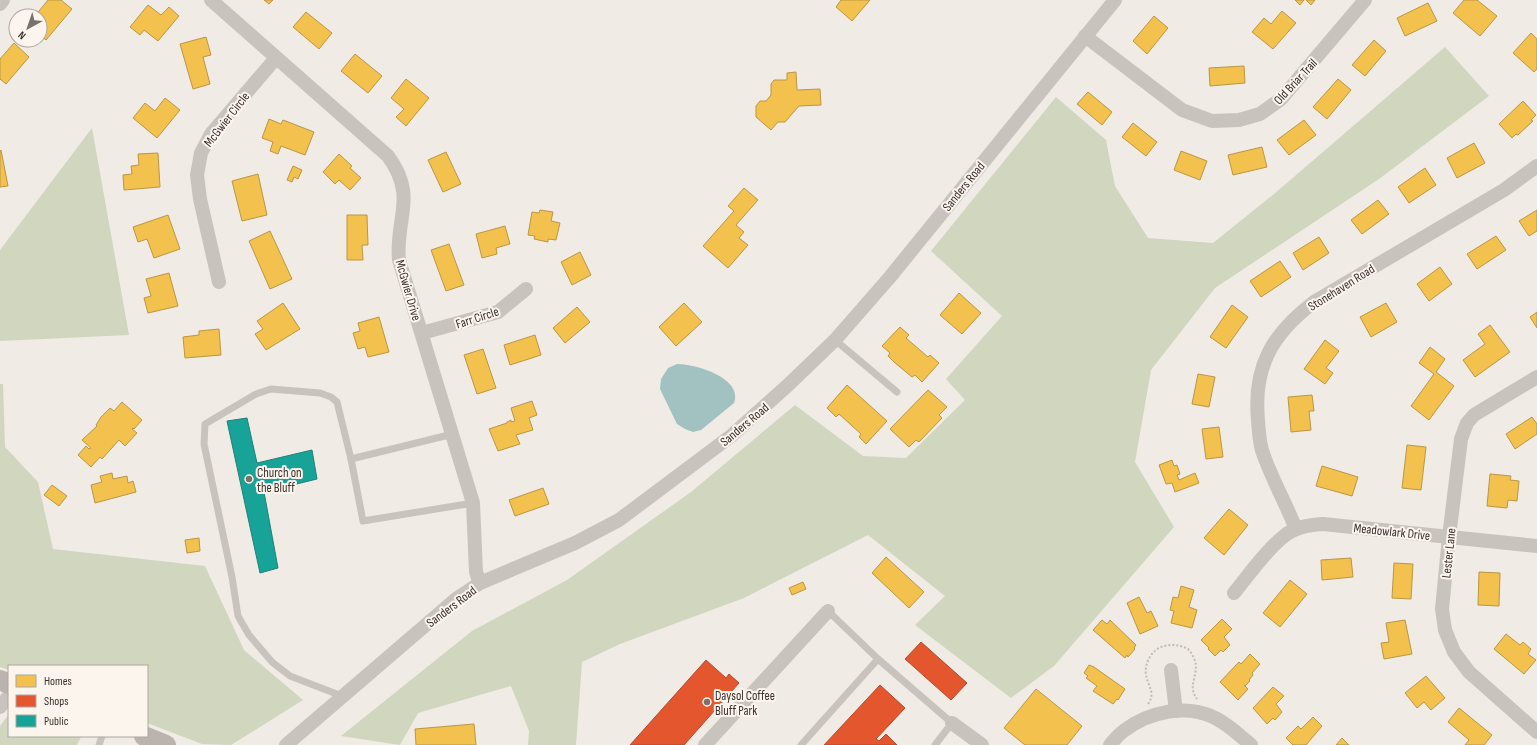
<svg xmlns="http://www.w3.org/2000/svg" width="1537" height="745" font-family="'Sofia Sans Condensed',sans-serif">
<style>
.green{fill:#d1d6bf}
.water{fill:#a1c2c1}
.homes{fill:#f2c14e;stroke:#bb9644}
.shops{fill:#e4572e;stroke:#b14b2d}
.public{fill:#17a398;stroke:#228077}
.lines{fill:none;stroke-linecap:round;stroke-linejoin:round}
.path{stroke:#c2bbb6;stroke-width:2;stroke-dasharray:2 2;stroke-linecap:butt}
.lane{stroke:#c9c3be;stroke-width:7}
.street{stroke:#c9c3be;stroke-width:14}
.secondary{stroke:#bab3ae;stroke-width:20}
.poi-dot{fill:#7a716c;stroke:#fbf5ee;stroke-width:1.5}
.labels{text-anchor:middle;stroke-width:4;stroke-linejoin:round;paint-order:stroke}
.street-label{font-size:13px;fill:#3b302b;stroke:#fbf5ee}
.poi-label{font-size:13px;fill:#3b302b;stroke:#fbf5ee;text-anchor:start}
</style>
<rect width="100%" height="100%" fill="#f0ebe5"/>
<!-- green -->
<g class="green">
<polygon points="1445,47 1489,96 1379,179 1215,288 1151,370 1135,462 1174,527 1054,666 1011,698 915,625 945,596 868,535 744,598 620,644 582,662 576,745 528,745 529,731 511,686 418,713 400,745 341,736 472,631 567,580 691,492 795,405 863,456 906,458 965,400 946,379 1002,316 931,251 1056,97 1106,140 1115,186 1148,238 1213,243 1274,194"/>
<polygon points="92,128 129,335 0,341 0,250"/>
<polygon points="0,384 3,384 5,447 38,482 53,549 205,566 244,650 303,700 231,745 202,744 147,723 147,666 9,666 9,670 0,667"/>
<polygon points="9,714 9,736 81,737 77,745 0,745 0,726"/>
</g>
<!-- water -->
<path class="water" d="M677 364C696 364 743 378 734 403L701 430 693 432 685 429 677 424 660 389 661 379 668 368Z"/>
<!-- homes -->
<g class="homes">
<polygon points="48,0 61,0 72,9 46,40 40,35 40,16 35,16"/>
<polygon points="264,0 273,0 269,4"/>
<polygon points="841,0 870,0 852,21 836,7"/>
<polygon points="1295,0 1304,0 1300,5"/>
<polygon points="1306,0 1315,0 1311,5"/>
<polygon points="1464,0 1477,0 1497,16 1480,36 1453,13"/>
<polygon points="1428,3 1437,21 1405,36 1397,18"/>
<polygon points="148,5 161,15 169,7 179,16 158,41 144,30 140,35 130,27"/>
<polygon points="1282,11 1296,23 1273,49 1252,32 1264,18 1271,24"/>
<polygon points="306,12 332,33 319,49 293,27"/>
<polygon points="1154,16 1168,28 1147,54 1133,41"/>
<polygon points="1531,33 1537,39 1537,69 1534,72 1513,53"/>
<polygon points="206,37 211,55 203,57 210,84 193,89 180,44"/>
<polygon points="1374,40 1386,51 1365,76 1352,65"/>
<polygon points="14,43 29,57 6,84 0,79 0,59"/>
<polygon points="355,54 382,76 368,93 341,71"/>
<polygon points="1244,66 1245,83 1210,86 1209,68"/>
<polygon points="796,72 797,90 820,89 821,105 799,106 785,122 778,122 771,130 756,117 756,106 760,101 766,101 771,95 771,84 774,80 787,80 787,73"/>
<polygon points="406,79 429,98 406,126 396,117 404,109 391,98"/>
<polygon points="1338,79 1351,90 1327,119 1313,107"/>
<polygon points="1088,92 1112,112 1102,125 1077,104"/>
<polygon points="165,98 180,110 157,138 133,118 145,103 155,111"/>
<polygon points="1523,101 1536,115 1531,120 1533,121 1518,135 1516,134 1512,138 1499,124"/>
<polygon points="269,119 281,124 283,120 314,132 305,155 281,146 278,154 270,151 273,142 262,138"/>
<polygon points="1304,120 1316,135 1289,155 1277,140"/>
<polygon points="1133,123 1157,142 1146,156 1122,137"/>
<polygon points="1474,143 1485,163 1457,178 1447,158"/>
<polygon points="1262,147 1267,167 1233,175 1228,155"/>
<polygon points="1,150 8,186 0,187 0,151"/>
<polygon points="1181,151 1207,161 1200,180 1174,170"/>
<polygon points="446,152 461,184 443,192 428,160"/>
<polygon points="158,153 160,187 124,190 123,175 132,174 131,166 139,165 138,154"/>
<polygon points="339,154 352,166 350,168 361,178 350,190 339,180 335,184 323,172"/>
<polygon points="293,166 302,170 298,179 294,177 292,182 287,180"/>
<polygon points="1425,168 1436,185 1409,203 1398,187"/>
<polygon points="258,174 267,215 242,221 232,181"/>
<polygon points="744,188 758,200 736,225 744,232 739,238 748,245 728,268 703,246 734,211 728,206"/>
<polygon points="1378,200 1389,214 1362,234 1351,220"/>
<polygon points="540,210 553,212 551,221 560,223 556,240 548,239 548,242 534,239 535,236 528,235 532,212 539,213"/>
<polygon points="1537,210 1537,231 1529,236 1519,221"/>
<polygon points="168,215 180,249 154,258 147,239 138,242 133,227"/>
<polygon points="347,215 367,215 368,245 362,245 363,260 347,260"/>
<polygon points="505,226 510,244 496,248 497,254 482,258 476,234"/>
<polygon points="270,231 292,279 270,289 249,241"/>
<polygon points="1496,236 1506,250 1477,269 1467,254"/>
<polygon points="1319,237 1329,253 1303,270 1293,253"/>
<polygon points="449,244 464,285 446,291 431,250"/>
<polygon points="580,252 591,275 572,285 561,262"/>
<polygon points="1280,261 1291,277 1261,297 1250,281"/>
<polygon points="1440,267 1452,284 1429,301 1417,284"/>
<polygon points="169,273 178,306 148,313 144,298 151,296 146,279"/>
<polygon points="959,293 981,313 962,334 940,315"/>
<polygon points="283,303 300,329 266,350 255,334 263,329 257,321"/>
<polygon points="684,303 702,322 676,346 659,327"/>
<polygon points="1386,303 1397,322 1371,337 1360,317"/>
<polygon points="1232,305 1248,317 1226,348 1210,337"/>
<polygon points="577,307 590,322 565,343 553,328"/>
<polygon points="1537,312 1537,328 1530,317"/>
<polygon points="379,317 389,352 368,357 365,347 358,349 353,333 360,331 358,323"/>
<polygon points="1490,325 1510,352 1475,377 1463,360 1485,344 1478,334"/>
<polygon points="900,327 909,335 906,338 928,357 930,355 939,363 922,382 915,375 912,377 894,362 888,356 890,353 882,346"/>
<polygon points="219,329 221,355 185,358 183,337 199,335 199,331"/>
<polygon points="535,335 541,355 510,365 504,345"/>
<polygon points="1325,340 1339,351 1326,368 1333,373 1325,384 1304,369"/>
<polygon points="1430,347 1445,359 1436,372 1454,386 1429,420 1411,406 1434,374 1419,363"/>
<polygon points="483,349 496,388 477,394 464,355"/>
<polygon points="1198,374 1215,377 1209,407 1192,404"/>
<polygon points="847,385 887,421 866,444 859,437 861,434 839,414 836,417 827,408"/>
<polygon points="928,390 947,407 939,415 942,418 919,442 916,440 909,447 890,429"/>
<polygon points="1312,395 1314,411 1309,411 1311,430 1291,432 1288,397"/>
<polygon points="532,401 537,415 529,418 533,430 516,435 520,444 498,451 489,429 507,423 507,422 511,420 511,422 515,421 511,408"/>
<polygon points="122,402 142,420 134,429 133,428 132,429 137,433 125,446 119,440 102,459 100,457 91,467 78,455 86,446 89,449 91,448 82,440 97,426 96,425 101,417 110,408 114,411"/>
<polygon points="1532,417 1537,424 1537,434 1515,449 1506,434"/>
<polygon points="1219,427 1223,457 1206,459 1202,429"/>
<polygon points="1407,445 1426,447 1421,490 1402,488"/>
<polygon points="1172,460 1174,466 1177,465 1180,474 1177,475 1179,480 1195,473 1199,483 1175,492 1172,483 1166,484 1159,465"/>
<polygon points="1322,466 1358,477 1352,496 1316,486"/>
<polygon points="112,473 113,479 127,476 128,483 133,481 136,492 95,503 91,485 102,482 100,476"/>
<polygon points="1490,474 1511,476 1510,480 1519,481 1517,501 1508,500 1507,508 1487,506"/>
<polygon points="52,485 67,496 59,506 44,495"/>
<polygon points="543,488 549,504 515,516 509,500"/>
<polygon points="1229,509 1248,525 1224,555 1204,538"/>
<polygon points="199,538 200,551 187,553 185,540"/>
<polygon points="886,557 924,592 909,608 872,573"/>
<polygon points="1351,558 1353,577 1322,580 1321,560"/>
<polygon points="1394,563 1413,564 1411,599 1392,598"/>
<polygon points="1479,572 1500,573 1499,606 1478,605"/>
<polygon points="1290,580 1307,594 1280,627 1263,613"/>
<polygon points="803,582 806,589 792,595 789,588"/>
<polygon points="1181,586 1194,590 1189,607 1197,610 1192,628 1171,623 1174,611 1170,610 1173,597 1178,598"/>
<polygon points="1139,597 1147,613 1151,611 1158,626 1140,634 1127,603"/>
<polygon points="1222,619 1232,629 1224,637 1230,645 1223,652 1221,650 1215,656 1208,649 1209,648 1201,640"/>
<polygon points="1102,620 1107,624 1110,620 1136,645 1134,648 1135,649 1128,657 1127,655 1125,658 1093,630"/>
<polygon points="1405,620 1412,654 1384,659 1381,643 1389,642 1386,623"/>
<polygon points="1506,634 1520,645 1523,642 1531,649 1528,654 1536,660 1524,674 1494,649"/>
<polygon points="1250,654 1260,664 1252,673 1253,675 1249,680 1250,681 1245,686 1244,685 1248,689 1238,700 1220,682 1239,662 1241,664"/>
<polygon points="1089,665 1094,667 1125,689 1118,700 1117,699 1113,704 1093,691 1097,686 1086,678 1088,676 1084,673"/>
<polygon points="1426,676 1445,698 1431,710 1424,702 1417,708 1405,693"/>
<polygon points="1273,687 1284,696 1276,704 1282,712 1275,720 1273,718 1267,724 1253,708"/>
<polygon points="1036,689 1082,726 1067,745 1025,745 1004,728"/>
<polygon points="1459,708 1492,735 1484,745 1465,745 1469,740 1448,722"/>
<polygon points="1313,717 1322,726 1306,745 1293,745 1286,738 1298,726 1301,729"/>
<polygon points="474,724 476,745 416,745 415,729"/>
<polygon points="1342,738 1349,745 1336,745"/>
</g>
<!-- shops -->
<g class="shops">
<polygon points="921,642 967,683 951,700 905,659"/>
<polygon points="706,660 726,678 729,674 739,683 684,745 630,745"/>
<polygon points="880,685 905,708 876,739 879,741 886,734 897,745 824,745"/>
</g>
<!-- public -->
<polygon class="public" points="247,418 257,463 312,450 317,479 264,492 278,568 260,573 227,421"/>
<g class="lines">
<!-- path -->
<path class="path" d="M1148 704C1156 693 1148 686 1146 675 1144 663 1152 649 1164 646 1172 644 1180 645 1188 649 1207 671 1184 682 1197 699"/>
<!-- lane -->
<g class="lane">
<polyline points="835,340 897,392"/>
<polyline points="453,434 351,459 363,521 473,503"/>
<polyline points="878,659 952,723 935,745"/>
<polyline points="342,696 290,676 272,662 249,635 238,616 232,577 204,444 205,424 256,394 271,389 320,393 331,397 337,402 351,459"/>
<polyline points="99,745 102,736"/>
<polyline points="801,745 878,659 828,611"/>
</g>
<!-- street -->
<g class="street">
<path d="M211 0 388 156C418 197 395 218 399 260L473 503 476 572 480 583"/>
<polyline points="0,4 3,0"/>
<polyline points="1085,36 1182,110 1212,121 1239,120 1260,114 1281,99 1365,0"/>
<polyline points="219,282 200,199 197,175 201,153 211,134 276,58"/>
<polyline points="422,333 498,312 526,289"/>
<polyline points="1537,377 1474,415 1467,423 1461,439 1449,537 1442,609 1445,630 1454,652 1469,672 1537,732"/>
<path d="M1296 529C1286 504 1273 481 1264 456 1259 445 1259 432 1258 420 1253 367 1272 334 1314 302L1504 190 1537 166"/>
<path d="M1234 593C1248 576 1266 550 1283 537 1294 527 1309 525 1323 524L1537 546"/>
<polyline points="1171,670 1176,711"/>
<polyline points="0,707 9,696"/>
<polyline points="952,723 982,745"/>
<polyline points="286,745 456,599 480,583 575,543 619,520 731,436 787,386 835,340 890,277 1115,0"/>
<polyline points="705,745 828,611"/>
<path d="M1110 745C1114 740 1119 734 1125 730 1149 712 1185 704 1213 717 1227 723 1239 735 1251 745"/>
</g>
<!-- secondary -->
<g class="secondary">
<polyline points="0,680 9,684"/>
<polyline points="144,736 166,745"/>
</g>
</g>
<!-- markers -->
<g class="poi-dot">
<circle cx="249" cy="479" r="4"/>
<circle cx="707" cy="702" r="4"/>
</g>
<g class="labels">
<!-- street labels -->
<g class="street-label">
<text transform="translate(1295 81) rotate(-47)" y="5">Old Briar Trail</text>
<text transform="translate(226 119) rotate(-52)" y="5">McGwier Circle</text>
<text transform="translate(963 186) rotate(-51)" y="5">Sanders Road</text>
<text transform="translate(1341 287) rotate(-32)" y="5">Stonehaven Road</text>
<text transform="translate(409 290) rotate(74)" y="5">McGwier Drive</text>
<text transform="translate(477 317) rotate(-18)" y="5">Farr Circle</text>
<text transform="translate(744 424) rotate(-40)" y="5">Sanders Road</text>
<text transform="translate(1392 531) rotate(6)" y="5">Meadowlark Drive</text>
<text transform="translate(1448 553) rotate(-84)" y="5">Lester Lane</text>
<text transform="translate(451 606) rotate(-37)" y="5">Sanders Road</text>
</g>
<!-- poi labels -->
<g class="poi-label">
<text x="257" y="477">Church on<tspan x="257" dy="15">the Bluff</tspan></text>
<text x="715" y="700">Daysol Coffee<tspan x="715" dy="15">Bluff Park</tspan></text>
</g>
</g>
<!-- legend -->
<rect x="8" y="665" width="140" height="72" fill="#fbf5ee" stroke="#aea6a0"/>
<rect x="16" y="675" width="20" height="12" fill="#f2c14e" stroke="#aea6a0"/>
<text x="44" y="685" font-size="12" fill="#3b302b">Homes</text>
<rect x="16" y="695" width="20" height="12" fill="#e4572e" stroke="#aea6a0"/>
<text x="44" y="705" font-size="12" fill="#3b302b">Shops</text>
<rect x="16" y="715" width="20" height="12" fill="#17a398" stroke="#aea6a0"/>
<text x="44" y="725" font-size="12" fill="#3b302b">Public</text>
<!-- north arrow -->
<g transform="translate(28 28) rotate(220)"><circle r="19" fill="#fbf5ee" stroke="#aea6a0"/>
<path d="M0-3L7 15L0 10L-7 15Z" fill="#7a716c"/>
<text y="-6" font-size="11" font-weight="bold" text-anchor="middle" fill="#3b302b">N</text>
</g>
</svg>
